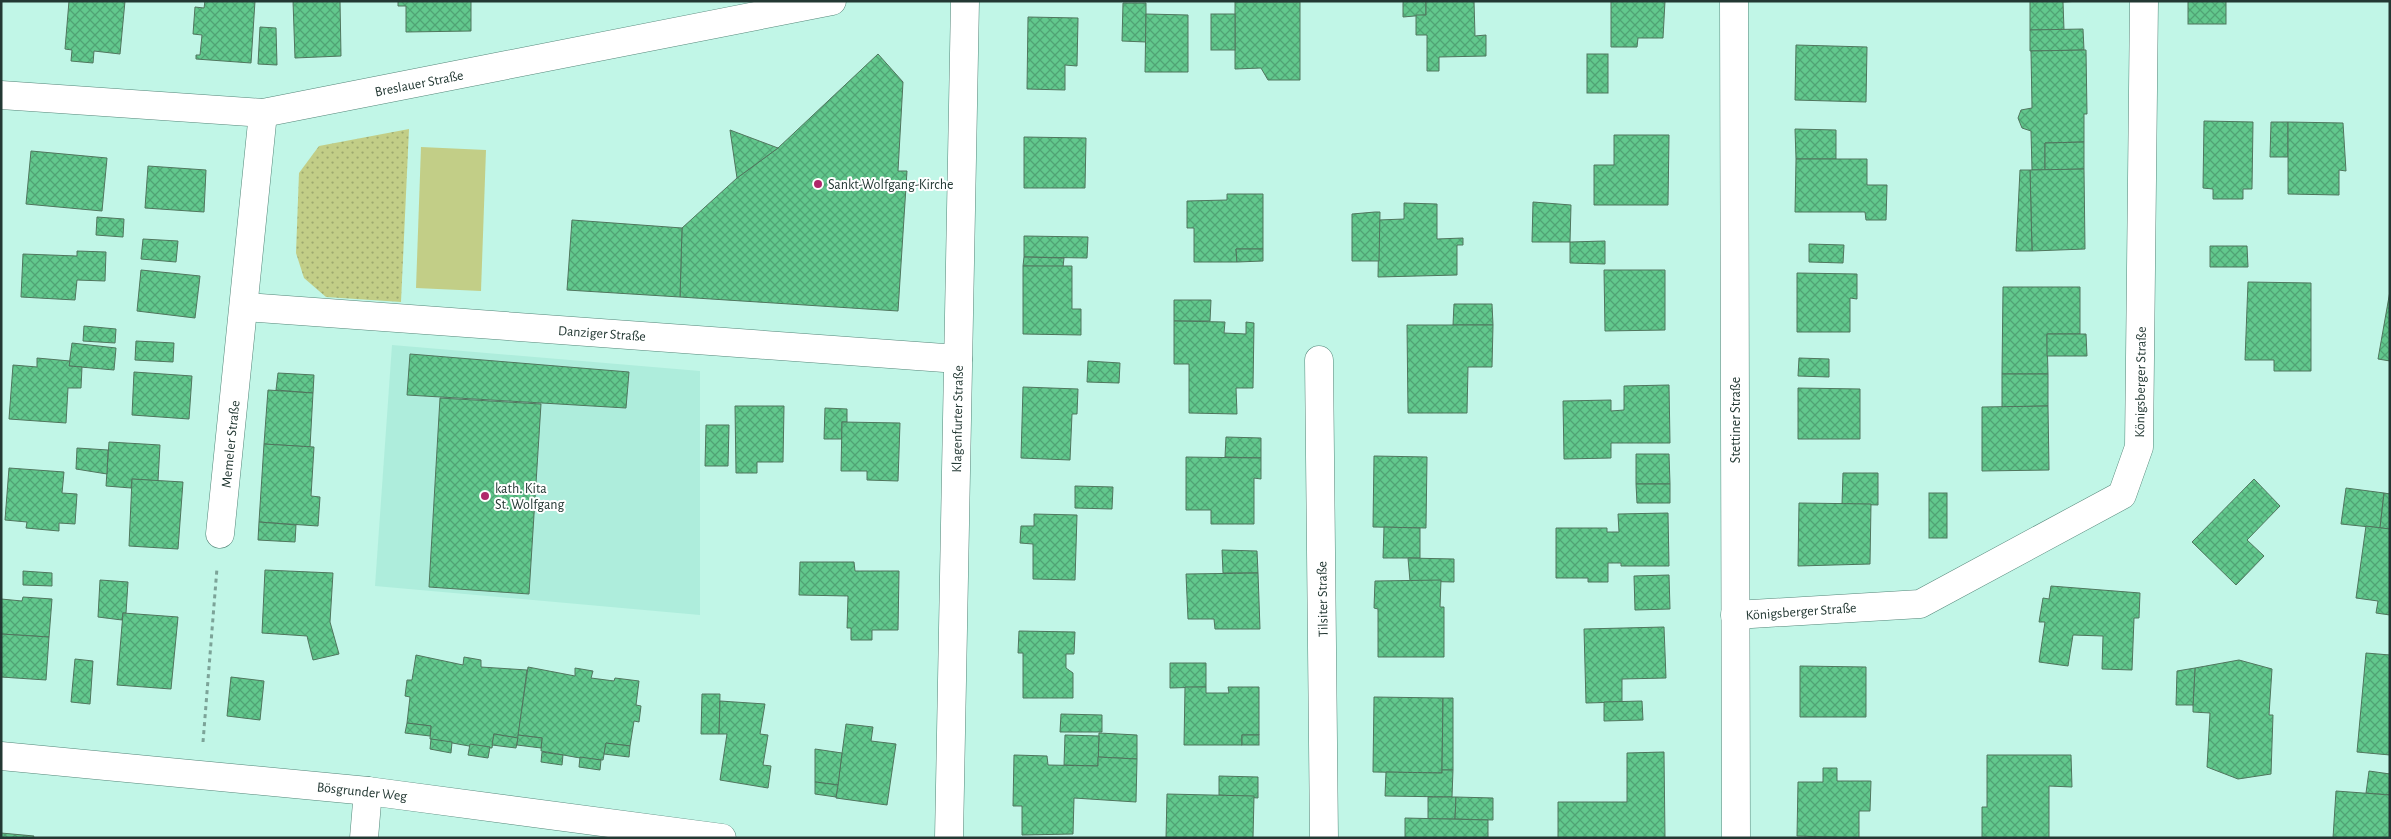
<svg xmlns="http://www.w3.org/2000/svg" width="2391" height="839" font-family="'Alegreya Sans',sans-serif">
<style>
.built{fill:#aeeddc}
.grass{fill:#c2ce87}
.park{fill:url(#park-dots)}
.building{fill:url(#building-cross-hatch);stroke:#50765e}
.lines{fill:none;stroke-linecap:round;stroke-linejoin:round}
.minor-casing{stroke:#548679;stroke-width:29}
.path{stroke:#7ca398;stroke-width:3;stroke-dasharray:4 4;stroke-linecap:butt}
.minor{stroke:#fff;stroke-width:28}
.poi-dot{fill:#b0276a;stroke:#fff;stroke-width:2}
.labels{text-anchor:middle;stroke-width:4;stroke-linejoin:round;paint-order:stroke}
.street-label{font-size:14px;fill:#233833;stroke:#fff}
.poi-label{font-size:14px;fill:#233833;stroke:#fff;text-anchor:start}
</style>
<defs>
<pattern id="park-dots" width="8" height="8" patternUnits="userSpaceOnUse" patternTransform="scale(1.25)"><rect width="8" height="8" fill="#c2ce87"/><path d="M2 2h.1M6 6h.1" fill="none" stroke="#9da86f" stroke-width="1.8" stroke-linecap="round"/></pattern>
<pattern id="building-cross-hatch" width="8" height="8" patternUnits="userSpaceOnUse" patternTransform="scale(1.25)"><rect width="8" height="8" fill="#62c88d"/><path d="M0 0l8 8M0 8l8-8" fill="none" stroke="#50a374"/></pattern>
</defs>
<rect width="100%" height="100%" fill="#c1f6e7"/>
<!-- built -->
<polygon class="built" points="392,345 700,371 700,615 375,586"/>
<!-- grass -->
<polygon class="grass" points="421,147 486,150 481,291 416,288"/>
<!-- park -->
<polygon class="park" points="409,129 401,302 326,297 304,278 296,253 299,173 319,146"/>
<!-- building -->
<g class="building">
<polygon points="69,1 125,1 120,54 94,51 93,63 71,61 72,50 65,49"/>
<polygon points="205,1 255,1 251,63 196,59 196,55 200,55 202,35 193,34 195,7 204,8"/>
<polygon points="293,1 340,1 341,56 295,58"/>
<polygon points="398,1 471,1 471,31 406,32 406,6 398,6"/>
<polygon points="1403,1 1426,1 1426,15 1403,17"/>
<polygon points="1426,1 1474,1 1475,36 1486,35 1486,56 1439,57 1439,71 1427,71 1427,35 1416,35 1416,15 1426,15"/>
<polygon points="1611,1 1665,1 1663,38 1638,38 1637,47 1611,47"/>
<polygon points="2030,1 2081,1 2063,2 2064,30 2030,30"/>
<rect x="2188" y="1" width="38" height="23"/>
<polygon points="1235,2 1300,2 1300,80 1268,80 1261,68 1235,69"/>
<polygon points="1123,3 1146,3 1146,42 1122,41"/>
<polygon points="1146,14 1188,15 1188,72 1145,72"/>
<rect x="1211" y="14" width="24" height="36"/>
<polygon points="1028,17 1078,18 1077,66 1065,65 1065,90 1027,89"/>
<polygon points="260,27 276,28 277,65 258,64"/>
<polygon points="2083,29 2084,50 2030,51 2030,30"/>
<polygon points="1796,45 1867,47 1866,102 1795,100"/>
<polygon points="2086,50 2087,114 2084,114 2084,142 2045,143 2045,170 2032,170 2031,131 2022,128 2018,118 2021,110 2032,108 2031,51"/>
<polygon points="878,54 903,82 898,171 907,171 898,311 680,297 682,228 737,178 778,148"/>
<rect x="1587" y="54" width="21" height="39"/>
<polygon points="2204,121 2253,122 2252,189 2243,189 2243,199 2213,199 2213,189 2203,188"/>
<polygon points="2271,122 2288,122 2288,157 2270,157"/>
<polygon points="2288,122 2343,123 2346,171 2339,170 2339,195 2288,194"/>
<polygon points="1795,129 1836,130 1836,159 1796,159"/>
<polygon points="730,130 778,148 737,178"/>
<polygon points="1614,135 1669,135 1668,205 1594,205 1594,165 1614,165"/>
<polygon points="1024,137 1086,138 1085,188 1024,188"/>
<polygon points="2084,142 2084,169 2045,170 2045,143"/>
<polygon points="31,151 107,158 102,211 26,204"/>
<polygon points="1796,159 1867,159 1867,185 1887,185 1886,220 1866,220 1865,212 1795,212"/>
<polygon points="148,166 206,170 204,212 145,208"/>
<polygon points="2084,169 2085,249 2032,251 2030,170"/>
<polygon points="2020,170 2030,170 2032,251 2016,251"/>
<polygon points="1227,194 1263,194 1263,249 1236,249 1237,262 1194,262 1194,228 1187,228 1187,201 1227,200"/>
<polygon points="1533,202 1571,205 1570,242 1532,242"/>
<polygon points="1404,203 1437,204 1437,239 1463,238 1463,245 1457,245 1457,275 1378,277 1379,220 1404,219"/>
<polygon points="1375,212 1380,212 1379,261 1352,261 1352,214"/>
<polygon points="97,217 124,219 123,237 96,235"/>
<polygon points="572,220 682,228 680,297 567,290"/>
<polygon points="1024,236 1088,237 1087,258 1024,257"/>
<polygon points="143,239 178,241 176,262 141,259"/>
<polygon points="1605,241 1605,264 1570,263 1570,242"/>
<polygon points="1809,244 1844,245 1843,263 1809,262"/>
<polygon points="2210,246 2247,246 2248,267 2210,267"/>
<polygon points="1236,249 1263,249 1263,261 1237,262"/>
<polygon points="77,251 106,252 105,281 77,280 75,300 21,297 23,254 77,256"/>
<polygon points="1024,257 1064,258 1063,267 1023,266"/>
<polygon points="1023,266 1072,266 1072,309 1081,309 1081,335 1023,334"/>
<polygon points="141,270 200,276 195,318 137,311"/>
<polygon points="1604,270 1665,270 1665,330 1605,331"/>
<polygon points="1797,273 1857,274 1857,299 1850,298 1850,332 1797,332"/>
<polygon points="2248,282 2311,283 2311,371 2274,371 2274,360 2245,360"/>
<polygon points="2003,287 2080,287 2080,334 2047,334 2048,374 2002,374"/>
<polygon points="2390,291 2390,361 2378,359"/>
<polygon points="1174,300 1211,300 1210,321 1174,321"/>
<polygon points="1454,304 1492,304 1493,325 1453,325"/>
<polygon points="1174,321 1225,322 1224,333 1246,334 1246,322 1254,323 1253,388 1236,388 1237,414 1189,413 1189,364 1174,364"/>
<polygon points="1407,325 1493,325 1492,367 1468,367 1467,413 1408,413"/>
<polygon points="84,326 116,329 115,343 83,341"/>
<polygon points="2047,334 2086,334 2087,356 2047,356"/>
<polygon points="136,341 174,343 173,362 135,360"/>
<polygon points="72,343 116,348 114,370 69,366"/>
<polygon points="410,354 629,372 626,408 407,395"/>
<polygon points="37,358 70,361 69,366 82,367 81,388 68,388 66,423 9,419 13,365 37,367"/>
<polygon points="1799,358 1829,359 1829,377 1798,376"/>
<polygon points="1088,361 1120,363 1119,383 1087,382"/>
<polygon points="134,372 192,376 189,419 132,415"/>
<polygon points="278,373 314,375 313,393 276,390"/>
<polygon points="2002,374 2048,374 2048,406 2002,407"/>
<polygon points="1669,385 1670,443 1611,443 1611,458 1564,459 1563,401 1611,400 1611,411 1624,410 1624,386"/>
<polygon points="1023,387 1078,389 1077,414 1072,414 1070,460 1021,458"/>
<polygon points="1798,388 1860,389 1860,439 1798,439"/>
<polygon points="268,390 313,393 310,447 264,444"/>
<polygon points="440,398 541,404 529,594 429,587"/>
<polygon points="735,406 784,406 783,462 757,462 757,473 736,473"/>
<polygon points="2048,406 2049,470 1982,471 1982,407"/>
<polygon points="825,408 847,409 847,422 842,422 842,439 824,439"/>
<polygon points="842,422 900,423 898,481 867,480 867,471 841,471"/>
<polygon points="706,425 729,425 728,466 705,466"/>
<polygon points="1226,437 1261,438 1261,458 1225,457"/>
<polygon points="109,442 160,445 158,481 132,479 131,488 106,486"/>
<polygon points="264,444 314,447 311,496 320,497 318,526 259,522"/>
<polygon points="77,448 108,450 107,474 76,469"/>
<polygon points="1636,454 1669,454 1670,484 1636,484"/>
<polygon points="1374,456 1427,457 1426,528 1373,527"/>
<polygon points="1186,457 1261,458 1261,479 1254,478 1254,524 1211,524 1211,510 1186,510"/>
<polygon points="9,468 64,472 62,493 77,494 75,524 59,523 59,531 26,528 27,522 5,520"/>
<polygon points="1843,473 1878,473 1878,505 1842,504"/>
<polygon points="132,479 183,482 178,549 129,546"/>
<polygon points="2254,479 2280,506 2247,540 2264,556 2236,585 2192,542"/>
<polygon points="1636,484 1670,484 1670,503 1637,503"/>
<polygon points="1075,486 1113,487 1112,509 1075,508"/>
<polygon points="2346,488 2384,493 2380,528 2341,524"/>
<rect x="1929" y="493" width="18" height="45"/>
<polygon points="2384,493 2390,494 2390,529 2380,528"/>
<polygon points="1799,503 1871,504 1870,564 1798,566"/>
<polygon points="1668,513 1669,566 1621,566 1621,563 1608,563 1608,582 1588,582 1588,578 1556,578 1556,528 1607,528 1607,532 1619,532 1618,514"/>
<polygon points="1034,514 1077,515 1075,580 1033,579 1033,544 1020,543 1021,526 1034,526"/>
<polygon points="259,522 296,525 295,542 258,540"/>
<polygon points="2366,526 2390,529 2390,615 2376,613 2378,601 2356,598"/>
<polygon points="1384,527 1420,528 1420,558 1383,558"/>
<polygon points="1222,550 1257,551 1258,573 1223,573"/>
<polygon points="1408,558 1454,559 1454,582 1410,581"/>
<polygon points="800,562 854,562 855,571 899,571 898,630 872,630 872,640 851,640 851,628 847,628 848,596 799,595"/>
<polygon points="265,570 333,573 330,622 339,654 313,660 307,636 262,633"/>
<polygon points="23,571 52,573 52,586 23,585"/>
<polygon points="1258,573 1260,629 1215,629 1214,619 1188,619 1186,574"/>
<polygon points="1669,575 1670,609 1635,610 1634,576"/>
<polygon points="100,580 128,582 126,613 123,613 122,620 98,617"/>
<polygon points="1441,580 1440,607 1444,607 1444,657 1378,657 1378,609 1374,608 1375,581"/>
<polygon points="2051,586 2140,593 2139,618 2134,618 2132,670 2102,669 2103,636 2073,635 2068,666 2039,662 2045,622 2039,622 2043,598 2049,599"/>
<polygon points="23,597 52,599 49,637 1,634 1,599 22,601"/>
<polygon points="123,613 178,617 171,689 117,685"/>
<polygon points="1664,627 1666,678 1622,679 1622,702 1586,703 1584,629"/>
<polygon points="1019,631 1075,632 1074,654 1066,654 1066,668 1073,673 1073,698 1023,698 1023,653 1018,653"/>
<polygon points="1,634 49,637 46,680 1,677"/>
<polygon points="2366,653 2390,655 2390,755 2357,752"/>
<polygon points="416,655 463,665 464,657 481,660 481,667 527,670 518,738 494,734 492,748 469,746 430,739 431,726 407,723 410,697 405,696 407,680 412,680"/>
<polygon points="75,659 93,661 90,704 71,702"/>
<polygon points="2239,660 2272,669 2269,715 2273,715 2271,774 2238,779 2207,767 2210,713 2193,712 2193,705 2195,668"/>
<polygon points="1170,663 1206,663 1206,687 1170,688"/>
<polygon points="1800,666 1866,667 1866,717 1800,717"/>
<polygon points="528,667 575,676 575,668 593,671 591,678 614,681 615,678 639,681 636,705 641,706 639,722 634,721 630,746 606,743 603,760 580,758 541,751 542,738 518,735"/>
<polygon points="2195,668 2193,705 2176,705 2177,671"/>
<polygon points="231,677 264,681 260,720 227,716"/>
<polygon points="1185,687 1206,687 1206,693 1229,693 1228,687 1259,687 1259,735 1242,735 1242,745 1184,745"/>
<polygon points="702,694 720,694 719,734 701,734"/>
<polygon points="1374,697 1443,698 1442,773 1373,772"/>
<polygon points="1443,698 1453,698 1453,770 1442,770"/>
<polygon points="720,701 765,704 760,734 768,735 763,765 771,766 768,788 720,780 727,734 719,734"/>
<polygon points="1642,701 1643,720 1604,721 1604,702"/>
<polygon points="1061,714 1102,715 1102,732 1060,732"/>
<polygon points="407,723 431,726 430,736 405,733"/>
<polygon points="846,724 873,727 871,741 896,744 887,805 836,798"/>
<polygon points="1099,733 1137,735 1137,759 1098,757"/>
<polygon points="494,734 518,738 516,748 492,745"/>
<polygon points="518,735 542,738 541,748 517,745"/>
<polygon points="1065,735 1099,736 1098,766 1064,765"/>
<rect x="1242" y="735" width="17" height="10"/>
<polygon points="431,739 452,742 451,753 430,749"/>
<polygon points="606,743 630,746 629,757 604,754"/>
<polygon points="470,744 490,747 488,758 468,755"/>
<polygon points="815,749 842,753 838,785 815,782"/>
<polygon points="542,752 563,755 562,765 541,762"/>
<polygon points="1664,752 1665,838 1558,838 1558,802 1627,802 1627,753"/>
<polygon points="1014,755 1047,756 1048,765 1098,766 1098,757 1137,759 1136,802 1074,798 1073,834 1022,835 1022,806 1013,806"/>
<polygon points="1987,755 2071,755 2072,787 2049,786 2049,838 1982,838 1982,807 1987,807"/>
<polygon points="580,757 601,760 600,770 579,767"/>
<polygon points="1823,768 1837,768 1837,781 1871,781 1870,811 1859,811 1859,838 1797,836 1798,782 1823,782"/>
<polygon points="1442,770 1453,770 1452,797 1385,796 1386,772 1442,773"/>
<polygon points="2369,771 2390,774 2390,795 2366,793"/>
<polygon points="1219,776 1258,777 1258,798 1219,795"/>
<polygon points="815,782 838,785 836,797 815,794"/>
<polygon points="2336,791 2390,795 2390,838 2333,838"/>
<polygon points="1167,794 1254,796 1253,838 1166,838"/>
<polygon points="1428,797 1456,797 1455,819 1428,819"/>
<polygon points="1456,797 1493,798 1493,820 1455,819"/>
<polygon points="1405,818 1488,820 1488,838 1405,838"/>
<polygon points="1,833 34,836 33,838 1,838"/>
</g>
<g class="lines">
<defs>
<g id="minor">
<polyline points="1734,1 1736,838"/>
<polyline points="1,95 263,113 832,1"/>
<polyline points="245,307 958,359"/>
<polyline points="1319,360 1324,838"/>
<polyline points="220,534 263,113"/>
<polyline points="1735,615 1920,604 2122,495 2139,447 2144,1"/>
<polyline points="1,756 368,791 722,838"/>
<polyline points="364,838 368,791"/>
<polyline points="949,838 965,1"/>
</g>
</defs>
<!-- minor casing -->
<use href="#minor" class="minor-casing"/>
<!-- path -->
<polyline class="path" points="203,742 217,568"/>
<!-- minor -->
<use href="#minor" class="minor"/>
</g>
<!-- markers -->
<g class="poi-dot">
<circle cx="818" cy="184" r="5"/>
<circle cx="485" cy="496" r="5"/>
</g>
<g class="labels">
<!-- street labels -->
<g class="street-label">
<text transform="translate(419 83) rotate(-11)" y="5">Breslauer Straße</text>
<text transform="translate(602 333) rotate(4)" y="5">Danziger Straße</text>
<text transform="translate(2140 382) rotate(-89)" y="5">Königsberger Straße</text>
<text transform="translate(957 419) rotate(-89)" y="5">Klagenfurter Straße</text>
<text transform="translate(1735 420) rotate(-90)" y="5">Stettiner Straße</text>
<text transform="translate(230 444) rotate(-84)" y="5">Memeler Straße</text>
<text transform="translate(1322 599) rotate(-91)" y="5">Tilsiter Straße</text>
<text transform="translate(1801 611) rotate(-4)" y="5">Königsberger Straße</text>
<text transform="translate(362 791) rotate(6)" y="5">Bösgrunder Weg</text>
</g>
<!-- poi labels -->
<g class="poi-label">
<text x="828" y="189">Sankt-Wolfgang-Kirche</text>
<text x="495" y="493">kath. Kita<tspan x="495" dy="16">St. Wolfgang</tspan></text>
</g>
</g>
<!-- border -->
<rect width="2391" height="839" fill="none" stroke="#233833" stroke-width="5"/>
</svg>
